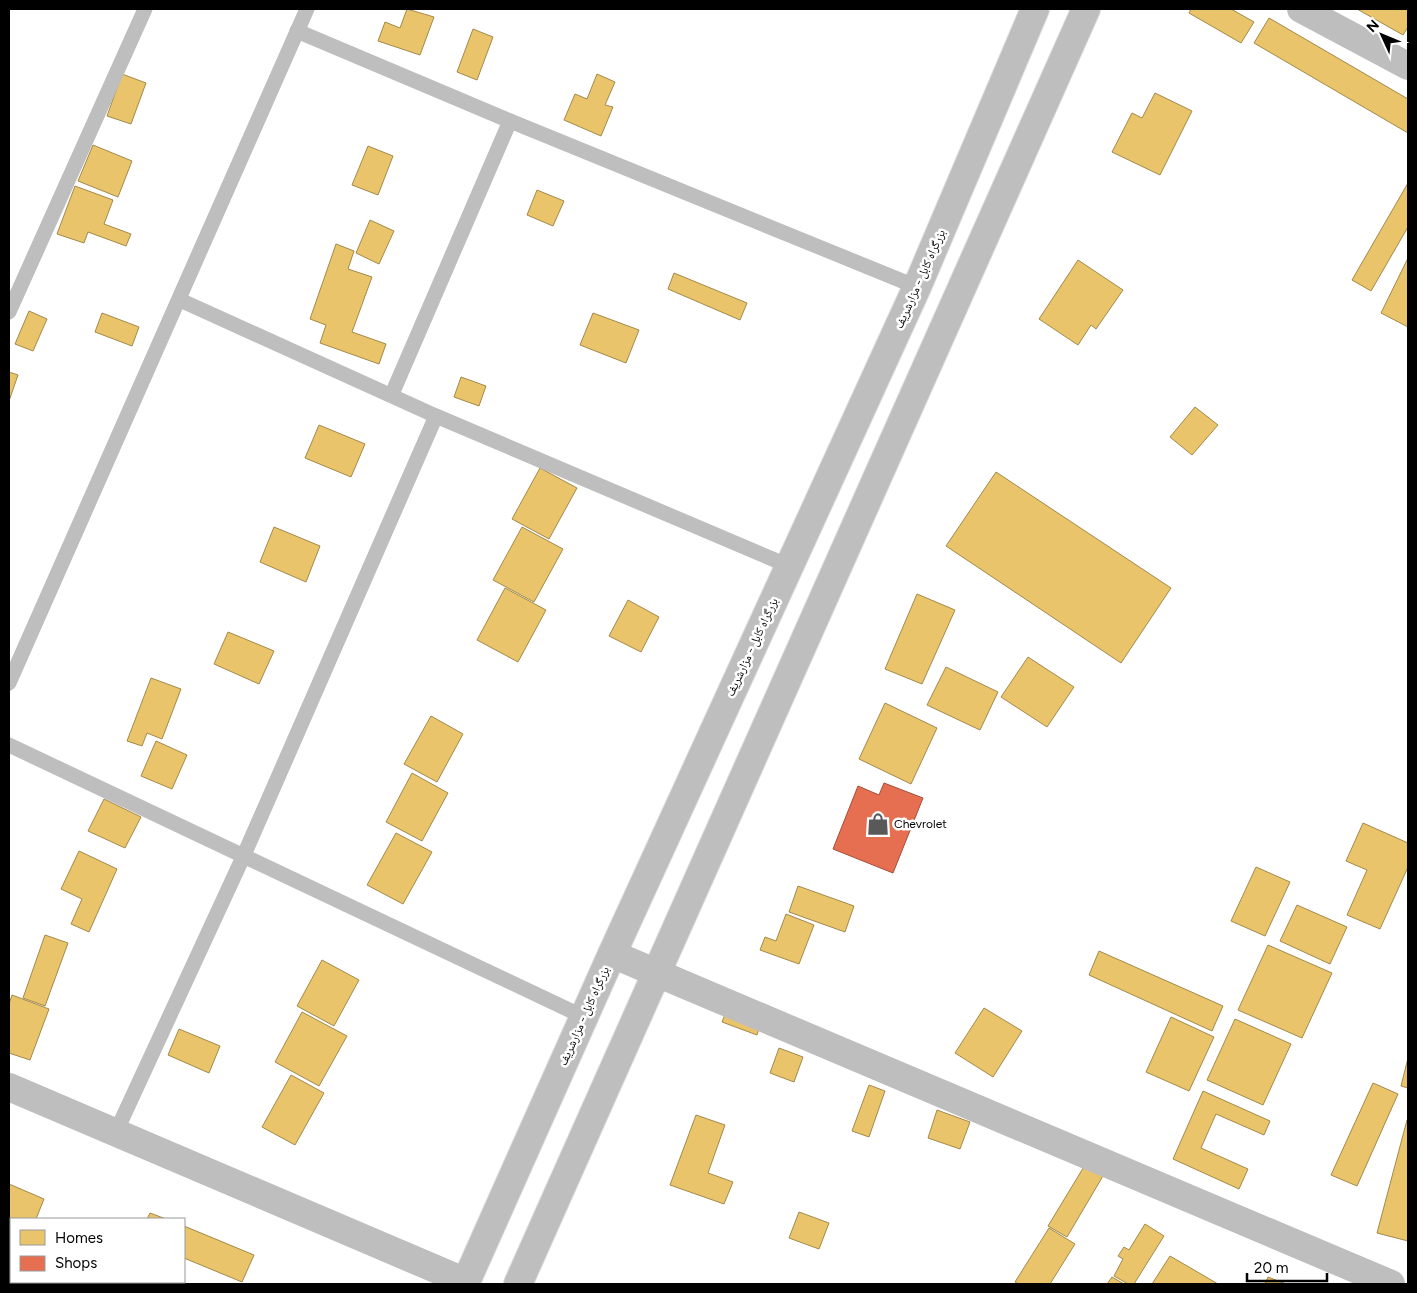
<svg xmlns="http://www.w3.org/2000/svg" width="1417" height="1293" font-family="Figtree,'Noto Naskh Arabic',sans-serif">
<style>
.homes{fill:#e9c46a;stroke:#a3894a}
.shops{fill:#e76f51;stroke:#a24e39}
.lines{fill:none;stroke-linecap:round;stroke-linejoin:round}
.highway-casing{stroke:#dbdbdb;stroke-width:30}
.lane{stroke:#bebebe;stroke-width:15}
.street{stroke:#bebebe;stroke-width:28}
.highway{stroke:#bebebe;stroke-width:28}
.labels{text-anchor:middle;stroke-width:5;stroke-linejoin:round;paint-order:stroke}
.street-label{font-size:12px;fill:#000;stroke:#fff}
.poi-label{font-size:12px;fill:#000;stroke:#fff;text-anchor:start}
</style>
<rect width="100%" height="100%" fill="#fff"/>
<!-- homes -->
<g class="homes">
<polygon points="407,9 434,17 420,55 378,41 385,22 400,28"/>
<polygon points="1191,9 1231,9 1254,22 1241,43 1189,13"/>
<polygon points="1357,9 1408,9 1408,27 1403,35"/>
<polygon points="1269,18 1408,99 1408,133 1254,43"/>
<polygon points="473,29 493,37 477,80 457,72"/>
<polygon points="122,74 146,83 131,124 107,116"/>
<polygon points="597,74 615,82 605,105 613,107 601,136 564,120 575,94 587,99"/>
<polygon points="1155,93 1192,111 1160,175 1112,152 1132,113 1142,118"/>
<polygon points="93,145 132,161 118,197 78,181"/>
<polygon points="368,146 393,156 378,195 352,185"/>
<polygon points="1408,183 1408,227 1371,291 1352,280"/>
<polygon points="75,186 113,200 104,224 131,234 126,246 88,232 84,243 57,234"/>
<polygon points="537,190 564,201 553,226 527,215"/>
<polygon points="370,220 394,231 379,264 356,253"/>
<polygon points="336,244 354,251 348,269 372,277 352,332 386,344 379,364 320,343 326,325 310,319"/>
<polygon points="1408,258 1408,327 1381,313"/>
<polygon points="1078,260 1123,290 1096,329 1091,325 1078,345 1039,319"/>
<polygon points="674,273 747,303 740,320 668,289"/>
<polygon points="29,311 47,319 33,351 15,344"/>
<polygon points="102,313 139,327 132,346 95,332"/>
<polygon points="593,313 639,330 626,363 580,345"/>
<polygon points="9,372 18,375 9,401"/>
<polygon points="461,377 486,386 479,406 454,397"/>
<polygon points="1195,407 1218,425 1192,455 1170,437"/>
<polygon points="319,425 365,444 351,477 305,458"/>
<polygon points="540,468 577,488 549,539 512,519"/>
<polygon points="996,472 1171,588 1121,663 946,546"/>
<polygon points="274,527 320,546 306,582 260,562"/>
<polygon points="522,527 563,549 534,602 493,580"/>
<polygon points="505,588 546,610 518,662 477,640"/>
<polygon points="917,594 955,610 922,684 885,669"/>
<polygon points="628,600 659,617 641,652 609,636"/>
<polygon points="228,632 274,651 259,684 214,664"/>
<polygon points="1028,657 1074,687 1047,727 1001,697"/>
<polygon points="946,667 998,692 980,730 927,705"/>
<polygon points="151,678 181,689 162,739 147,733 142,746 127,741"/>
<polygon points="885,703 937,728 911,784 859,759"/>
<polygon points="431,716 463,734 437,782 404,764"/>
<polygon points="156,741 187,755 172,789 141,776"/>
<polygon points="412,773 448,793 422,841 386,822"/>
<polygon points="104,799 141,817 125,848 88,831"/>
<polygon points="1363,823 1408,843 1408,867 1380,929 1347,915 1367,870 1346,861"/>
<polygon points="396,833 432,852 403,904 367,885"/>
<polygon points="79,851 117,869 89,932 71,924 82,899 61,889"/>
<polygon points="1256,867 1290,882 1265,936 1231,921"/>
<polygon points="798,886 854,906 845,932 789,912"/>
<polygon points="1297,905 1347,927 1330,964 1280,941"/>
<polygon points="786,914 814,925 799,964 760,950 765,937 776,941"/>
<polygon points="45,935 68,943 45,1006 23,998"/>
<polygon points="1268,945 1332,973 1302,1038 1238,1010"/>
<polygon points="1099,951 1223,1006 1212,1031 1089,975"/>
<polygon points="322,960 359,980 334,1026 297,1006"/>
<polygon points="12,995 49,1009 30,1060 9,1053 9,1004"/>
<polygon points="728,1007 762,1019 757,1035 722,1022"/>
<polygon points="984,1008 1022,1031 993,1077 955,1053"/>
<polygon points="302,1012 347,1036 319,1086 275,1062"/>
<polygon points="1171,1017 1214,1037 1189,1091 1146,1072"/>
<polygon points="1235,1019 1291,1044 1263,1105 1207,1080"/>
<polygon points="179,1029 220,1046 209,1073 168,1055"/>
<polygon points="779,1048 803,1057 794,1082 770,1073"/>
<polygon points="1408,1058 1408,1088 1401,1086"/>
<polygon points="291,1075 324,1093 295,1145 262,1127"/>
<polygon points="1373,1083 1398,1094 1357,1186 1331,1175"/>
<polygon points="869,1085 885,1091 869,1137 852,1131"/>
<polygon points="1203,1091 1270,1121 1264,1135 1216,1114 1201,1148 1248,1169 1239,1189 1173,1159"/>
<polygon points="937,1110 970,1122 960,1149 928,1138"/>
<polygon points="696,1115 725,1125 708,1173 733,1182 724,1204 670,1185"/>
<polygon points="1407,1120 1408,1120 1408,1241 1377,1233"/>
<polygon points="1085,1165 1103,1176 1067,1237 1048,1226"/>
<polygon points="9,1184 44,1199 36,1219 11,1219 11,1253 9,1252"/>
<polygon points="799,1212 829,1223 819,1249 789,1238"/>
<polygon points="150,1213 166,1219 147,1219"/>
<polygon points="1145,1224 1164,1236 1134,1284 1128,1284 1114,1276 1123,1259 1118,1256 1124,1247 1129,1250"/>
<polygon points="184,1226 254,1255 242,1282 184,1258"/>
<polygon points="1049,1228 1075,1244 1050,1284 1019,1284 1015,1282"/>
<polygon points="1170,1256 1218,1284 1152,1284"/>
<polygon points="1112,1277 1124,1284 1107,1284"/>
<polygon points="1268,1277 1286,1284 1265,1284"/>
</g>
<!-- shops -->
<polygon class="shops" points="884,783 923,798 893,873 833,849 858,786 879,795"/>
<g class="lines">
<defs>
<g id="highway">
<polyline points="465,1284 612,954 917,287 1035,9"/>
<polyline points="518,1284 1086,9"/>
</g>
</defs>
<!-- highway casing -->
<use href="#highway" class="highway-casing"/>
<!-- lane -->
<g class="lane">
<polyline points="297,31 510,121 917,287"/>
<polyline points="180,300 436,416 789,566"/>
<polyline points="9,312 145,9"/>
<polyline points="392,394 510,121"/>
<polyline points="9,683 307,9"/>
<polyline points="9,745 584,1017"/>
<polyline points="116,1132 244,855 436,416"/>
</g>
<!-- street -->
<g class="street">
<polyline points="1301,9 1408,66"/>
<polyline points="612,954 1391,1284"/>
<polyline points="9,1087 466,1282"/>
</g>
<!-- highway -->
<use href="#highway" class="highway"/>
</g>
<!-- icons -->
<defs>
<symbol id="shop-bare" viewBox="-9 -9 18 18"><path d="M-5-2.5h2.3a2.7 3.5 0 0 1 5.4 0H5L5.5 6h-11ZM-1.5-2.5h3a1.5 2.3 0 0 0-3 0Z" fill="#595959" stroke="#fff" stroke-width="2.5" paint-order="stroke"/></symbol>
</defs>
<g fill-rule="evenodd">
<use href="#shop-bare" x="862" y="808" width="32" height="32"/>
</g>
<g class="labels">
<!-- street labels -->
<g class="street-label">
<text transform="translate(920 279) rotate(-66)" y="4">بزرگراه کابل - مزارشریف</text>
<text transform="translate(752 647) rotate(-65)" y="4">بزرگراه کابل - مزارشریف</text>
<text transform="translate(584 1016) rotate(-66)" y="4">بزرگراه کابل - مزارشریف</text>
</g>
<!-- poi labels -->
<g class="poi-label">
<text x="894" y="828">Chevrolet</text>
</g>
</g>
<!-- border -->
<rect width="1417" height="1293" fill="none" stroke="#000000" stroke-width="20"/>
<!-- legend -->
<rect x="10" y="1218" width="175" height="65" fill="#ffffff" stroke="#999999"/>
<rect x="20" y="1230" width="25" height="15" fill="#e9c46a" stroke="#999999"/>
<text x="55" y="1243" font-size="15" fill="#000000">Homes</text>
<rect x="20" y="1256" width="25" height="15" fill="#e76f51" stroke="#999999"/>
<text x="55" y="1268" font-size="15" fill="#000000">Shops</text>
<!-- north arrow -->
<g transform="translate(1382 35) rotate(314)" stroke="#ffffff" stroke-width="4" paint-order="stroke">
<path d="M0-4L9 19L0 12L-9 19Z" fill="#000000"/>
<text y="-8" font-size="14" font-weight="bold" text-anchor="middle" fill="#000000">N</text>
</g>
<!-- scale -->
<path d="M1247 1273v8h80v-8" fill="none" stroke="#000000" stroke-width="2.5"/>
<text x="1254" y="1273" font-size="15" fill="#000000" stroke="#ffffff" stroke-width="4" paint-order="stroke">20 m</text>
</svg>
